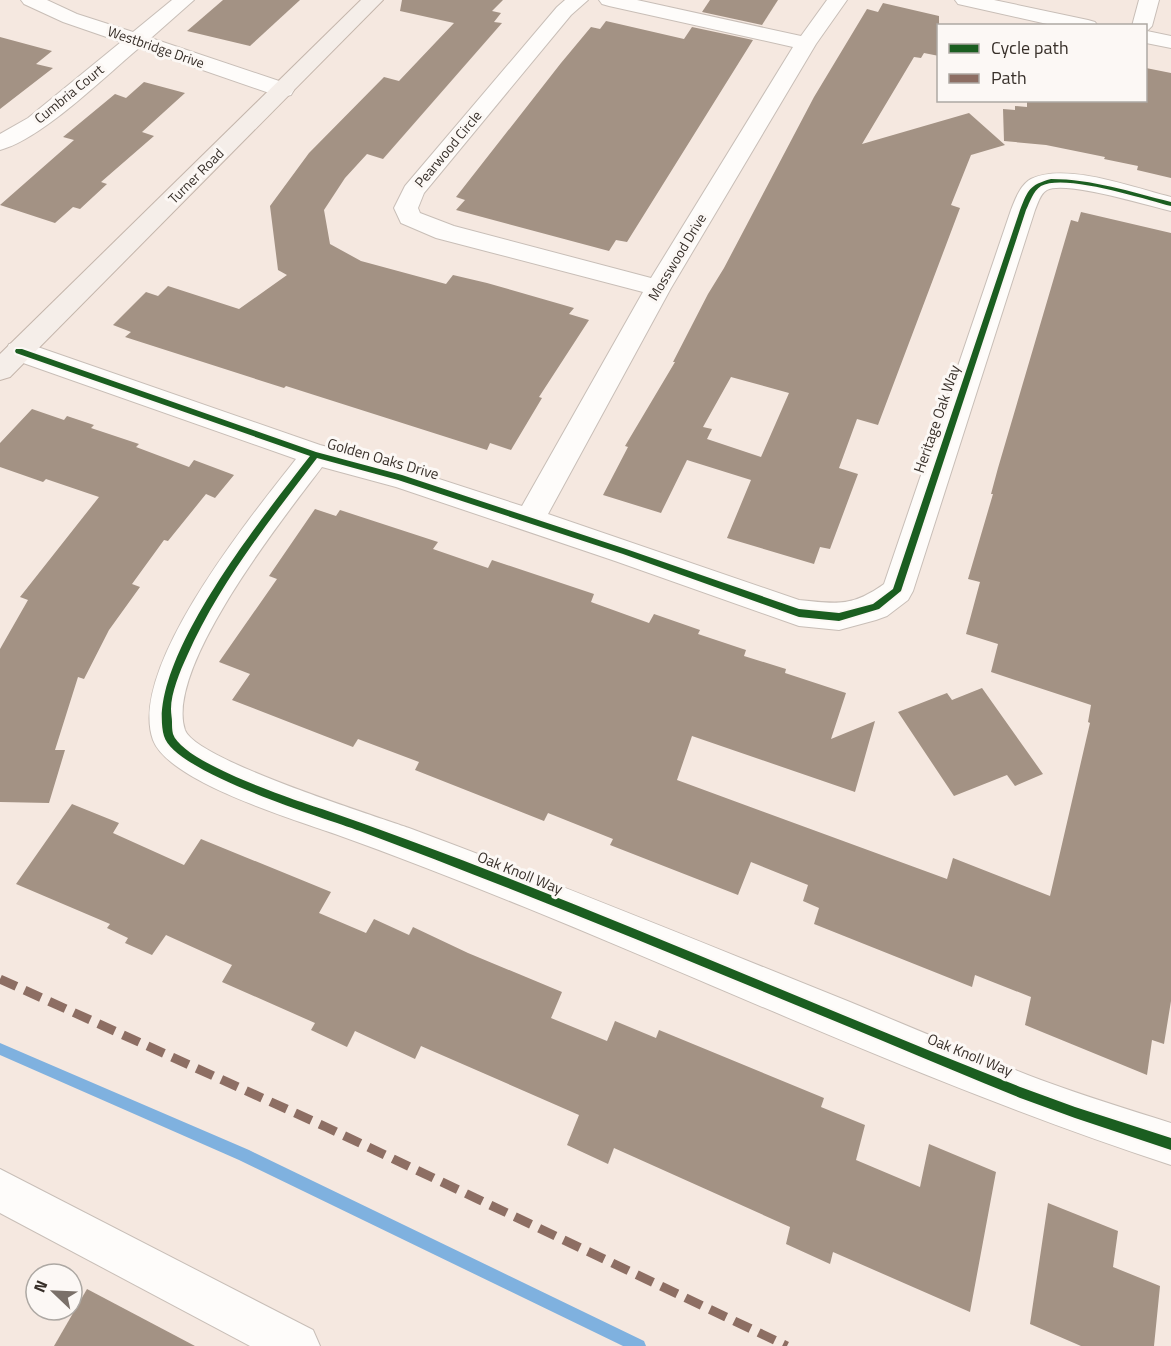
<svg xmlns="http://www.w3.org/2000/svg" width="1171" height="1346" font-family="'Titillium Web',sans-serif">
<style>
.lines{fill:none;stroke-linecap:round;stroke-linejoin:round}
.stream{fill:#7fb1df;fill-rule:evenodd}
.building{fill:#a39284;fill-rule:evenodd}
.minor-casing{stroke:#c8beb7;stroke-width:2}
.major-casing{stroke:#c4b5ab;stroke-width:2}
.minor{fill:#fefcfa;fill-rule:evenodd}
.major{fill:#f5eee9;fill-rule:evenodd}
.quiet{stroke:#8d6e63;stroke-width:9;stroke-dasharray:18 9;stroke-linecap:butt}
.cycleway-casing{stroke:#fcf8f5;stroke-width:4}
.cycleway{fill:#1b5e20;fill-rule:evenodd}
.labels{text-anchor:middle;stroke-width:6;stroke-linejoin:round;paint-order:stroke}
.far-street-label{font-size:14px;fill:#372f29;stroke:#fcf8f5}
.street-label{font-size:15px;fill:#372f29;stroke:#fcf8f5}
</style>
<rect width="100%" height="100%" fill="#f5e8e0"/>
<g class="lines">
<!-- stream -->
<polygon class="stream" points="0,1043 249,1150 644,1341 646,1346 623,1346 239,1160 0,1055"/>
</g>
<!-- building -->
<g class="building">
<polygon points="223,0 300,0 250,46 187,31"/>
<polygon points="402,0 503,0 492,11 501,13 494,22 502,23 383,159 367,154 345,178 324,210 330,244 361,261 446,284 453,275 487,283 574,308 569,314 589,320 539,397 542,398 511,450 490,443 487,450 286,386 284,388 125,337 131,332 113,325 146,292 158,296 168,286 239,309 287,275 278,270 270,206 309,153 384,77 399,81 454,23 400,11"/>
<polygon points="710,0 778,0 762,25 702,12"/>
<path d="M883 3 939 16V56L924 53 921 58 914 57 862 144 969 113 1005 145 971 155 951 205 960 208 878 425 857 419 839 468 858 474 830 549 820 547 814 564 727 538 751 480 687 460 661 513 603 495 628 447 625 446 675 362H673L708 294 724 268 814 97 867 9 878 12ZM731 377 789 393 761 457 707 439 712 429 703 427Z"/>
<polygon points="606,21 684,39 692,27 753,40 627,242 616,240 609,251 456,210 465,200 456,197 561,63 591,27 600,29"/>
<polygon points="0,37 52,51 36,64 53,68 0,109"/>
<polygon points="1146,68 1171,73 1171,178 1137,170 1138,166 1104,159 1105,157 1046,145 1004,141 1003,109 1015,110 1015,106 1027,107 1027,100 1146,100"/>
<polygon points="144,82 185,93 142,132 154,136 101,182 107,184 80,209 73,207 55,223 0,205 74,140 63,137 115,94 126,98"/>
<polygon points="1081,212 1171,233 1171,1001 1164,1044 1152,1040 1147,1075 1025,1025 1031,997 975,975 972,987 814,924 819,908 803,901 808,885 751,862 738,895 610,845 613,839 548,813 544,821 415,770 419,762 358,739 353,747 232,700 250,674 219,662 277,579 269,576 315,509 336,516 340,510 438,542 433,549 488,568 492,560 594,594 591,602 649,623 654,614 700,630 698,634 746,650 744,656 786,669 785,673 846,693 831,739 875,721 855,792 692,736 677,780 947,879 953,858 1050,896 1090,723 1088,722 1091,705 991,672 998,644 966,634 980,582 968,579 993,494 991,494 998,468 1071,220 1078,222"/>
<polygon points="32,409 64,420 67,416 94,425 91,428 139,444 136,447 189,467 194,460 234,475 215,498 206,494 168,541 164,540 132,584 140,587 109,630 84,679 78,677 55,750 65,750 49,803 0,802 0,649 28,600 20,597 99,497 46,479 43,482 0,467 0,443"/>
<polygon points="982,688 1043,774 1015,786 1007,775 954,796 898,712 947,693 952,700"/>
<polygon points="72,804 119,823 113,833 184,865 201,839 331,892 319,913 366,933 374,919 409,935 413,927 468,953 562,992 551,1018 607,1041 615,1021 656,1038 659,1030 824,1098 821,1107 865,1125 856,1160 920,1187 929,1144 996,1172 970,1312 833,1252 830,1264 786,1244 790,1227 614,1148 608,1164 567,1145 579,1115 421,1046 415,1059 355,1031 347,1047 311,1030 315,1023 222,982 232,965 166,935 152,955 125,943 128,938 107,928 110,924 16,884"/>
<polygon points="1048,1203 1118,1231 1113,1267 1160,1286 1154,1346 1081,1346 1030,1324"/>
<polygon points="87,1289 195,1346 54,1346"/>
</g>
<g class="lines">
<defs>
<g id="minor">
<path d="M21 0H47L77 14 133 32 172 0H194L151 38 291 85 294 90 291 95 283 97 275 95 139 48C104 77 42 139 0 150V134L28 118 121 42 63 22 24 4Z"/>
<path d="M565 0H588L571 15 424 193 418 208 420 213 454 226 651 278 793 47 609 6 602 4 599 0H637L801 36 827 0H847L816 44 671 288 548 514 799 600C837 604 852 607 884 584L1011 210C1015 200 1020 185 1031 179 1066 162 1134 188 1171 197V211C1149 206 1065 180 1047 190 1040 194 1038 203 1035 210L913 591 908 600 887 616 876 620 839 630 799 626 615 561 396 487 322 467C284 517 164 668 185 730 196 760 373 815 409 828 557 883 703 943 850 1002 913 1028 976 1055 1041 1080 1084 1096 1127 1109 1171 1123V1165C886 1072 617 935 335 834 293 819 169 782 153 740 127 668 252 515 296 459L9 358 6 351 9 344 19 342 29 344 320 445 399 466 522 506 643 292 436 238 401 223 394 208 405 186 557 7Z"/>
<polygon points="955,0 994,0 1088,20 1095,22 1098,26 1056,26 958,4"/>
<polygon points="1139,0 1159,0 1152,26 1147,31 1171,36 1171,48 1146,43 1146,26 1132,26"/>
<polygon points="0,1169 313,1330 320,1346 250,1346 0,1213"/>
</g>
<polygon id="major" points="361,0 383,0 10,377 0,380 0,354"/>
</defs>
<!-- minor casing -->
<use href="#minor" class="minor-casing"/>
<!-- major casing -->
<use href="#major" class="major-casing"/>
<!-- minor -->
<use href="#minor" class="minor"/>
<!-- major -->
<use href="#major" class="major"/>
<!-- quiet -->
<polyline class="quiet" points="0,979 326,1127 787,1346"/>
<defs>
<path id="cycleway" d="M1051 179C1092 179 1131 192 1171 202V206C1144 199 1064 173 1041 186 1033 191 1030 202 1026 210L901 591 879 609 839 621 799 617 623 554 398 480 317 458C269 521 219 584 187 656 180 671 171 693 171 709 171 714 172 718 172 722 172 726 172 730 173 734 183 763 292 799 322 809 559 891 789 996 1023 1088L1075 1107 1171 1138V1150L1075 1118 1023 1099C976 1080 930 1061 883 1041 709 969 536 897 360 831 322 817 175 773 164 736 144 663 266 513 310 456L16 353 15 351 16 349H22L316 452 402 475 629 550 799 609 839 613 873 604 893 589 1020 210C1028 190 1029 185 1051 179Z"/>
</defs>
<!-- cycleway casing -->
<use href="#cycleway" class="cycleway-casing"/>
<!-- cycleway -->
<use href="#cycleway" class="cycleway"/>
</g>
<g class="labels">
<!-- far-street labels -->
<g class="far-street-label">
<text transform="translate(156 47) rotate(19)" y="5">Westbridge Drive</text>
<text transform="translate(69 94) rotate(-39)" y="5">Cumbria Court</text>
<text transform="translate(448 149) rotate(-50)" y="5">Pearwood Circle</text>
<text transform="translate(196 176) rotate(-45)" y="5">Turner Road</text>
<text transform="translate(677 257) rotate(-59)" y="5">Mosswood Drive</text>
</g>
<!-- street labels -->
<g class="street-label">
<text transform="translate(937 419) rotate(-71)" y="5">Heritage Oak Way</text>
<text transform="translate(383 459) rotate(16)" y="5">Golden Oaks Drive</text>
<text transform="translate(520 873) rotate(22)" y="5">Oak Knoll Way</text>
<text transform="translate(970 1055) rotate(22)" y="5">Oak Knoll Way</text>
</g>
</g>
<!-- legend -->
<rect x="937" y="24" width="210" height="78" fill="#fcf8f5" stroke="#ada8a3" stroke-width="1.5"/>
<rect x="949" y="44" width="30" height="9" fill="#1b5e20" stroke="#ada8a3" stroke-width="1.5"/>
<text x="991" y="54" font-size="18" fill="#372f29">Cycle path</text>
<rect x="949" y="74" width="30" height="9" fill="#8d6e63" stroke="#ada8a3" stroke-width="1.5"/>
<text x="991" y="84" font-size="18" fill="#372f29">Path</text>
<!-- north arrow -->
<g transform="translate(54 1292) rotate(293)"><circle r="28" fill="#fcf8f5" stroke="#ada8a3" stroke-width="1.5"/>
<path d="M0-4.5L10 22L0 15L-10 22Z" fill="#7a7069"/>
<text y="-9" font-size="16" font-weight="bold" text-anchor="middle" fill="#372f29">N</text>
</g>
</svg>
